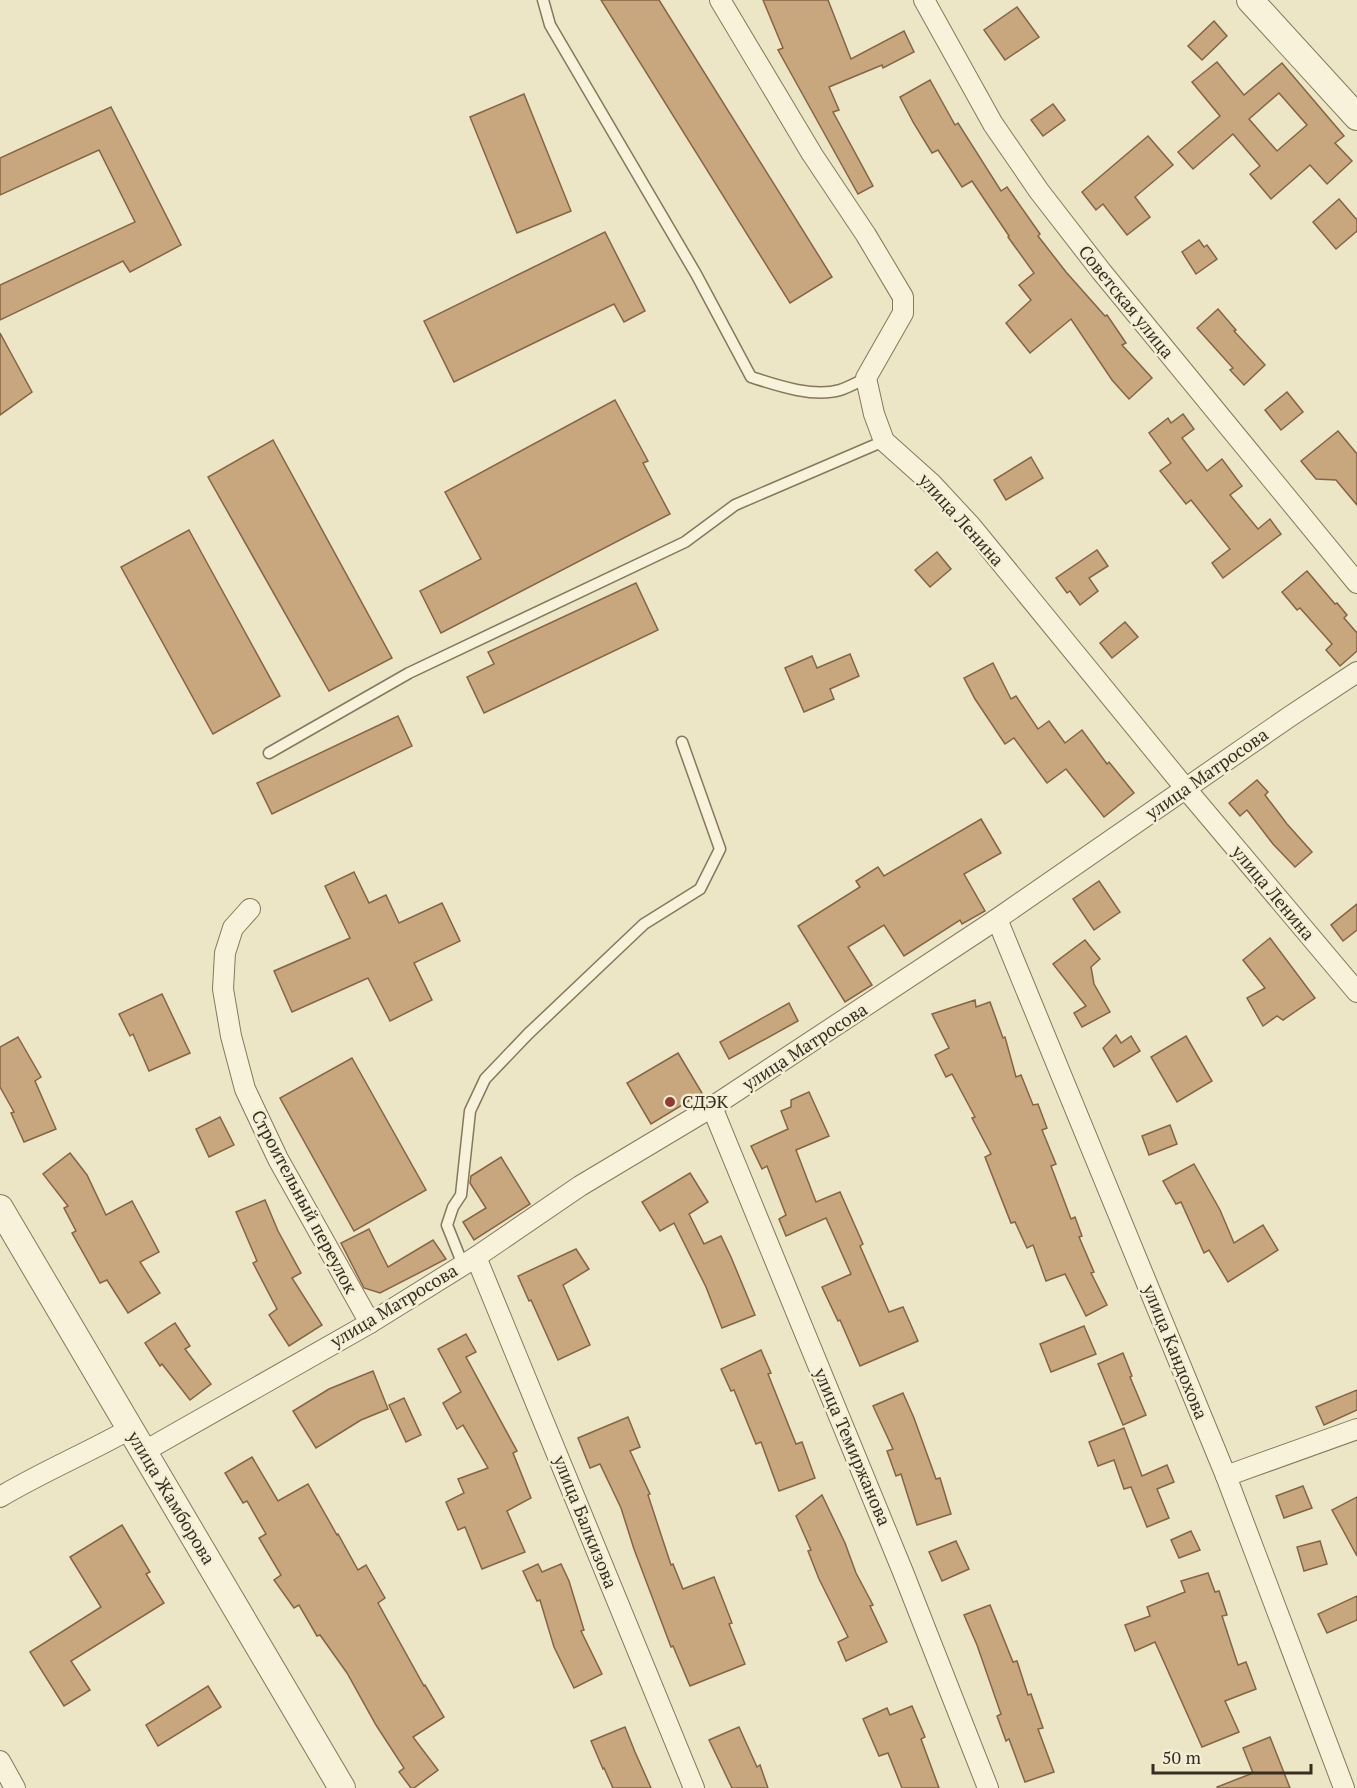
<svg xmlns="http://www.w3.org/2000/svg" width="1357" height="1788" font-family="'PT Serif',serif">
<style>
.building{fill:#c8a67e;stroke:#846544;stroke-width:1.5;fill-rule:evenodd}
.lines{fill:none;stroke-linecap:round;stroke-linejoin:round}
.service-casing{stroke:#86785d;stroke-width:13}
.minor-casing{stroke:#86785d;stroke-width:22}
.tertiary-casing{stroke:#86785d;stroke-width:28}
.service{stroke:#f7f2d9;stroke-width:10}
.minor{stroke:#f7f2d9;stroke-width:20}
.tertiary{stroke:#f7f2d9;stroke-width:26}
.poi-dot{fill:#913c30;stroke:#f4eed5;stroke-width:2}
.labels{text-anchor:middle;stroke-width:5;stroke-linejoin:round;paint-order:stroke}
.street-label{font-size:18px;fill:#372e20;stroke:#f4eed5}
.poi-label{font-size:18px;fill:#372e20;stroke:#f4eed5;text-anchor:start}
</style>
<rect width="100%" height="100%" fill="#ece5c6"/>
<!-- building -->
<g class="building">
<polygon points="601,0 659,0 832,277 790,303"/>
<polygon points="763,0 828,0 851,59 904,31 914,52 883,68 882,65 829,87 839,110 833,112 873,186 858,194 778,50 783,48"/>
<polygon points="1017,7 1039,37 1005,60 984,30"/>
<polygon points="1214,21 1227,36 1202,60 1188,46"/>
<path d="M1217 62 1244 95 1282 63 1344 136 1335 143 1352 161 1327 184 1310 165 1271 199 1250 174 1260 166 1233 134 1193 169 1178 152 1220 116 1192 82ZM1279 93 1307 125 1277 151 1249 119Z"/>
<polygon points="930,80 955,125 958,123 1001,191 1007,187 1040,234 1038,236 1066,272 1105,316 1107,315 1126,343 1122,345 1152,378 1129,399 1112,380 1071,319 1030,353 1006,323 1031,300 1019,285 1034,273 1008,237 1009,236 972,181 962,187 938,150 932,153 913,122 900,97"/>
<polygon points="524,94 571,211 517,233 470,117"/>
<polygon points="1053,104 1065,120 1043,136 1031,120"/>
<polygon points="111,107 181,245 130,272 123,261 0,320 0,285 135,222 99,150 0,195 0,158"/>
<polygon points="1148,136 1173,165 1135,197 1150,217 1127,235 1103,204 1096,210 1082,192"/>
<polygon points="1339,199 1357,220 1357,231 1336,249 1313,222"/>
<polygon points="605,232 645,311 624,322 614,304 454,382 424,321"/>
<polygon points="1199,240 1204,247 1207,245 1217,259 1196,274 1182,252"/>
<polygon points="1218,309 1236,330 1234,331 1265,365 1244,385 1230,370 1233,368 1197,328"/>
<polygon points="0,333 32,392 0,415"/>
<polygon points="1287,392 1303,412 1281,430 1265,410"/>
<polygon points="615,400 648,461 643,463 670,514 441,633 420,591 481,559 445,492"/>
<polygon points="1183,414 1194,429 1182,438 1207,471 1222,459 1242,486 1230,495 1258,529 1270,519 1281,534 1223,578 1212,563 1230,549 1191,500 1186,504 1160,471 1171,463 1149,433 1168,418 1171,423"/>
<polygon points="1338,431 1357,454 1357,505 1336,480 1316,479 1301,461"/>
<polygon points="273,440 392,658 329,691 208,477"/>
<polygon points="1031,457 1043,478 1006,500 994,480"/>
<polygon points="189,530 280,696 213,734 121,567"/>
<polygon points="1097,550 1108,566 1089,578 1098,591 1080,605 1070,591 1067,593 1056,578"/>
<polygon points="937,552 951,569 930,587 915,570"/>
<polygon points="1307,571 1335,604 1337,603 1347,615 1344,618 1357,633 1357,651 1340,666 1326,650 1332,644 1300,608 1297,610 1282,592"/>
<polygon points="636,583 658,630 484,713 467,677 494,664 488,652"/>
<polygon points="1125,622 1138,637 1112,658 1100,643"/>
<polygon points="850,654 859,676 830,689 834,699 804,712 785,668 812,656 817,668"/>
<polygon points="993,663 1011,699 1016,696 1038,729 1049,721 1065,743 1082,730 1107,764 1109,762 1134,793 1104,817 1066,769 1047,783 1014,738 1005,744 975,699 964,678"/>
<polygon points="398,716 412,746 272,814 257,783"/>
<polygon points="1257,780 1268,792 1265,795 1287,824 1312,852 1295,867 1273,844 1247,810 1240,816 1229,803"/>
<polygon points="981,819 1001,853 964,874 985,911 962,924 960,920 904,956 884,925 848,947 872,985 845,1002 798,926 860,887 856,881 878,867 884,876"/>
<polygon points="354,872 369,903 386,895 399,923 442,903 460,941 414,963 432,1000 390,1021 368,978 292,1012 274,971 350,938 325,886"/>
<polygon points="1099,881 1120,912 1094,930 1073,899"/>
<polygon points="1357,904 1357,930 1343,941 1331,925"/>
<polygon points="1270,938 1315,998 1283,1020 1277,1016 1263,1026 1247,998 1265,988 1243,960"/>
<polygon points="1085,940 1100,959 1091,967 1094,984 1110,1012 1082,1027 1074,1013 1086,1006 1053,964"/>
<polygon points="162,994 190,1053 149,1071 133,1034 130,1036 119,1014"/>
<polygon points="975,1000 976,1007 990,1002 1003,1038 1005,1037 1016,1077 1021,1075 1033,1105 1038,1104 1047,1128 1042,1130 1056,1164 1051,1166 1071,1219 1075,1217 1082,1236 1079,1237 1094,1272 1091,1273 1107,1305 1086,1316 1065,1274 1046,1281 1033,1245 1027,1248 1015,1222 1011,1223 985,1157 991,1154 972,1118 975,1117 952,1074 946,1077 935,1055 949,1048 932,1014"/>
<polygon points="789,1003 798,1021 729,1059 720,1042"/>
<polygon points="1116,1035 1121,1043 1131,1036 1140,1051 1114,1067 1103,1048"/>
<polygon points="1186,1036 1212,1081 1177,1102 1151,1057"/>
<polygon points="18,1037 41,1077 35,1081 56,1129 24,1142 11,1113 14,1112 0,1087 0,1047"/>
<polygon points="678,1053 702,1093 651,1124 627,1083"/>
<polygon points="352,1058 426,1190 354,1231 280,1098"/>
<polygon points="809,1092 829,1136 796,1150 816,1202 840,1192 863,1244 860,1246 889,1312 903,1307 918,1341 860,1366 840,1320 838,1321 822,1287 851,1274 826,1218 786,1236 779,1219 786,1215 767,1166 762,1169 751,1146 788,1129 781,1111 791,1107 791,1100"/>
<polygon points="220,1117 234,1145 209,1157 196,1129"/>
<polygon points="1170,1125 1177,1144 1149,1155 1142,1136"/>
<polygon points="70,1153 87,1175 106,1215 132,1201 159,1252 140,1262 160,1293 128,1313 107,1280 100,1283 72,1233 76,1231 64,1208 68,1206 43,1174"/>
<polygon points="501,1157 530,1204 474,1240 463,1222 486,1208 470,1183 471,1176"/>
<polygon points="1194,1164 1220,1210 1234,1243 1263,1225 1278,1250 1228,1282 1209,1250 1204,1253 1181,1202 1176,1204 1163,1181"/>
<polygon points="690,1173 708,1202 689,1214 704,1244 721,1236 731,1257 755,1315 722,1328 706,1287 674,1223 660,1231 642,1202"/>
<polygon points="265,1200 278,1231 301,1273 292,1278 322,1325 289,1346 269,1315 277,1309 253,1263 257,1261 236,1212"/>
<polygon points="369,1229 388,1267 433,1240 446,1259 380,1293 364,1288 341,1243"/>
<polygon points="576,1249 589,1269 563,1285 590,1345 558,1360 531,1300 529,1301 518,1276"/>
<polygon points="175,1323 190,1346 185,1349 211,1384 190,1400 162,1364 160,1366 145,1343"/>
<polygon points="1084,1326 1096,1354 1051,1372 1040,1344"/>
<polygon points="466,1334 476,1352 466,1357 517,1451 513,1453 531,1498 507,1511 525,1552 482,1569 465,1527 458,1530 446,1502 464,1493 458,1479 488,1468 463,1425 457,1429 443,1403 461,1392 438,1349"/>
<polygon points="761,1350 771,1373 768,1374 796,1444 802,1442 815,1478 779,1491 761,1442 756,1444 734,1390 731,1391 721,1369"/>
<polygon points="1123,1353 1132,1376 1130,1377 1146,1415 1123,1425 1098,1364"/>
<polygon points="373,1371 388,1409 361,1420 316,1448 293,1411 329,1389"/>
<polygon points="1357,1390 1357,1410 1324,1425 1316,1407"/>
<polygon points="903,1393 914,1418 936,1479 940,1478 951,1514 917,1525 901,1474 896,1476 887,1451 893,1449 873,1406"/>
<polygon points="404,1398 421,1435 406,1442 389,1405"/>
<polygon points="628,1417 640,1447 630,1451 650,1494 648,1495 671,1565 673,1564 683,1589 714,1577 732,1623 729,1624 745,1664 690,1686 673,1646 671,1647 634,1549 621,1508 600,1464 590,1468 578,1438"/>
<polygon points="1124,1428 1142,1476 1167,1465 1174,1482 1157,1489 1169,1518 1147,1527 1131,1487 1124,1489 1114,1460 1098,1466 1089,1442"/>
<polygon points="252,1457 278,1501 308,1484 337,1535 338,1534 358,1570 366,1565 385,1598 378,1603 424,1686 425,1685 444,1717 413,1737 438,1770 414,1788 411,1788 399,1772 404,1768 376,1725 347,1673 320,1635 317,1636 299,1605 294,1608 274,1580 281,1575 259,1538 266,1534 247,1501 243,1503 225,1473"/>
<polygon points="1303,1486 1312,1508 1284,1518 1276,1496"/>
<polygon points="822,1495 845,1543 856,1573 873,1605 870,1606 887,1642 846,1661 838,1642 848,1637 819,1579 808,1551 811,1550 796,1516"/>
<polygon points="1357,1497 1357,1556 1332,1510"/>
<polygon points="122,1525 150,1572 146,1574 164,1603 71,1661 90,1690 64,1706 30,1652 101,1607 70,1557"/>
<polygon points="1191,1531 1200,1550 1179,1558 1171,1540"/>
<polygon points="956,1541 969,1569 942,1581 929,1552"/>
<polygon points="1320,1541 1327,1564 1304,1571 1297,1547"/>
<polygon points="538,1564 542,1572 561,1564 569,1581 584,1630 581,1631 602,1674 574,1688 554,1647 540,1600 537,1601 523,1571"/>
<polygon points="1208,1573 1215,1592 1219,1591 1227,1615 1222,1616 1238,1665 1246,1662 1256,1689 1225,1701 1239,1732 1202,1747 1155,1642 1135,1651 1125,1625 1150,1616 1147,1607 1185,1592 1181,1581"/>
<polygon points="1357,1596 1357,1620 1327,1633 1318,1614"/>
<polygon points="990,1605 1013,1662 1017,1661 1028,1695 1031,1694 1043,1728 1038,1729 1054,1772 1025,1782 1009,1739 1006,1741 997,1716 1001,1714 977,1645 964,1615"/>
<polygon points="208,1686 221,1707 158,1746 146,1725"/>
<polygon points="912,1706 925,1737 921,1739 939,1788 902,1788 888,1753 879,1756 863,1719 887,1708 890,1715"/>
<polygon points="625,1727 635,1752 651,1788 613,1788 604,1768 603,1769 591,1741"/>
<polygon points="739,1727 757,1767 760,1765 768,1788 732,1788 709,1740"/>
<polygon points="1270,1737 1290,1788 1218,1788 1217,1787 1253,1773 1243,1748"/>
</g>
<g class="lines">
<defs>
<g id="service">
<path d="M543 0 550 25 696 274 751 377C776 385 813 398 840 390 849 387 858 382 866 378"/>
<polyline points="269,753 409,673 685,542 735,505 884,441"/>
<polyline points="463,1265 447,1225 453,1207 461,1195 470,1111 485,1079 528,1034 644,924 700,889 720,849 682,742"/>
</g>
<g id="minor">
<polyline points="720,0 812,154 866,235 903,297 903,313 866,378 874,414 884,441 932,484 971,526 1186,789 1357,992"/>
<polyline points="924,0 993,124 1039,191 1101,271 1357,583"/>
<polyline points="250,909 233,928 225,953 223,989 231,1036 245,1089 278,1159 370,1323"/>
<polyline points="997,919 1226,1476 1344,1788"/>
<polyline points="712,1107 903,1572 988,1788"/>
<polyline points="476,1257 694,1788"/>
<polyline points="143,1452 370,1323 476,1257 580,1186 712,1107 997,919 1289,717 1357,672"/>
<polyline points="1226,1476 1357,1429"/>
<path d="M0 1497C42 1472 87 1453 130 1429"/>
<polyline points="0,1761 15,1788"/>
</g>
<g id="tertiary">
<polyline points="1250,0 1357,117"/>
<polyline points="0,1208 342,1788"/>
</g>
</defs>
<!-- service casing -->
<use href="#service" class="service-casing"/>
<!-- minor casing -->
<use href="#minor" class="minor-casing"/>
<!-- tertiary casing -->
<use href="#tertiary" class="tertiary-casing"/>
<!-- service -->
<use href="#service" class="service"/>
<!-- minor -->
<use href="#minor" class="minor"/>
<!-- tertiary -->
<use href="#tertiary" class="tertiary"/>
</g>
<!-- markers -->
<circle class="poi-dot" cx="670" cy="1102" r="6"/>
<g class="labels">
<!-- street labels -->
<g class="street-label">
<text transform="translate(1126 302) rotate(51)" y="6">Советская улица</text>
<text transform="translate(961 520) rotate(48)" y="6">улица Ленина</text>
<text transform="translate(1207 774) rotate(-35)" y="6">улица Матросова</text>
<text transform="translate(1273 893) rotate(50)" y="6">улица Ленина</text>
<text transform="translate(805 1047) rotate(-33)" y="6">улица Матросова</text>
<text transform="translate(304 1202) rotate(62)" y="6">Строительный переулок</text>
<text transform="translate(394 1306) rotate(-31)" y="6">улица Матросова</text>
<text transform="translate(1175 1352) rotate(68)" y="6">улица Кандохова</text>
<text transform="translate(852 1447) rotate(67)" y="6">улица Темиржанова</text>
<text transform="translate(171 1498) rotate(59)" y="6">улица Жамборова</text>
<text transform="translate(585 1522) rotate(68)" y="6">улица Балкизова</text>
</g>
<!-- poi labels -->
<g class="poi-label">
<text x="682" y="1108">СДЭК</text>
</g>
</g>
<!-- scale -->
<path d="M1153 1764v9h158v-9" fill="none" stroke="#372e20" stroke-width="3"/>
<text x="1162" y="1764" font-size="18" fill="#372e20" stroke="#f4eed5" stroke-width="4.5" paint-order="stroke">50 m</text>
</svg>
